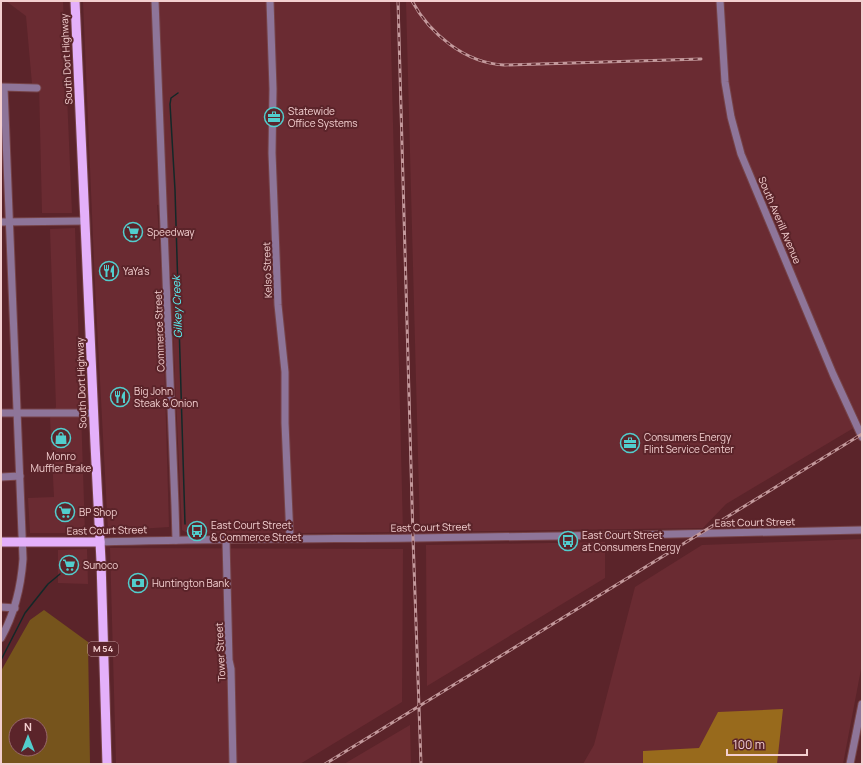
<svg xmlns="http://www.w3.org/2000/svg" width="863" height="765" font-family="Manrope,sans-serif">
<style>
.built{fill:#6a2b32}
.green{fill:#76541c;fill-rule:evenodd}
.forest{fill:#986a1c}
.lines{fill:none;stroke-linecap:round;stroke-linejoin:round}
.stream{stroke:#132828;stroke-width:1.5}
.minor-casing{stroke:#764348;stroke-width:9}
.major-casing{stroke:#764348;stroke-width:11}
.minor{stroke:#8e7599;stroke-width:7}
.major{stroke:#e4b0fa;stroke-width:9}
.rail-casing{stroke:#c3999c;stroke-width:3}
.rail{stroke:#5b242a;stroke-width:1.5;stroke-dasharray:4.5;stroke-linecap:butt}
.labels{text-anchor:middle;stroke-width:4;stroke-linejoin:round;paint-order:stroke}
.shield{fill:#5b242a;stroke:#c59c9e;stroke-width:1}
.shield-label{font-size:9px;font-weight:bold;fill:#f3cfd0}
.street-label{font-size:10px;fill:#f3cfd0;stroke:#5b242a}
.poi-label{font-size:10px;fill:#f3cfd0;stroke:#5b242a;text-anchor:start}
.water-label{font-size:11px;font-style:italic;fill:#59f9fa;stroke:#5b242a}
</style>
<rect width="100%" height="100%" fill="#5b242a"/>
<!-- built -->
<g class="built">
<polygon points="6,1 63,1 72,213 42,213 39,84 32,84 26,16"/>
<polygon points="83,1 390,1 403,532 189,534 182,530 167,204 157,205 162,285 169,527 108,531 95,286"/>
<polygon points="406,1 862,1 862,423 726,504 703,528 420,532"/>
<polygon points="75,228 85,533 30,533 28,498 54,497 50,418 56,407 50,229"/>
<polygon points="862,539 862,664 843,764 583,764 594,745 635,587 702,545"/>
<polygon points="605,542 605,578 427,686 426,545"/>
<polygon points="110,548 403,549 402,702 300,764 116,764"/>
<polygon points="87,549 88,584 58,583 58,550"/>
<polygon points="410,725 411,764 344,764"/>
</g>
<!-- green -->
<path class="green" d="M44 610 88 642 90 764H1V671L30 620ZM16 725H40V749H16Z"/>
<!-- forest -->
<polygon class="forest" points="783,709 777,764 643,764 643,751 699,748 718,712"/>
<g class="lines">
<!-- stream -->
<g class="stream">
<polyline points="178,93 171,98 170,104 175,190 185,524"/>
<polyline points="1,660 25,613 48,584 60,574"/>
</g>
<defs>
<g id="minor">
<polyline points="155,1 175,506 176,540"/>
<polyline points="270,1 273,89 272,153 278,305 285,372 285,423 290,538"/>
<polyline points="720,1 725,82 731,117 741,154 833,374 862,437"/>
<polyline points="1,87 37,88"/>
<polyline points="1,222 85,221"/>
<polyline points="1,413 93,413"/>
<polyline points="1,477 20,476"/>
<polyline points="226,540 229,660 231,669 233,764"/>
<path d="M100 542C205 539 309 539 414 538 563 536 713 534 862 530"/>
<polyline points="1,607 15,608"/>
<path d="M1 638C15 613 21 587 23 559L4 88"/>
<polyline points="850,764 862,704"/>
</g>
<g id="major">
<polyline points="75,1 95,444 101,561 107,764"/>
<polyline points="1,542 100,542"/>
</g>
</defs>
<!-- minor casing -->
<use href="#minor" class="minor-casing"/>
<!-- major casing -->
<use href="#major" class="major-casing"/>
<!-- minor -->
<use href="#minor" class="minor"/>
<!-- major -->
<use href="#major" class="major"/>
<defs>
<g id="rail">
<polyline points="398,1 413,538 421,764"/>
<path d="M412 1C430 34 465 63 504 65L701 59"/>
<polyline points="325,764 862,434"/>
</g>
</defs>
<!-- rail casing -->
<use href="#rail" class="rail-casing"/>
<!-- rail -->
<use href="#rail" class="rail"/>
</g>
<!-- icons -->
<defs>
<symbol id="office-ring" viewBox="-11 -11 22 22"><circle r="9.5" fill="#5b242a" stroke="#52cdcd" stroke-width="1.5"/><path d="M-6-3h4V-5.5h4V-3h4V5H-6ZM-1-4.5V-3h2v-1.5ZM-6 0V1H6V0Z" fill="#52cdcd"/></symbol>
<symbol id="supermarket-ring" viewBox="-11 -11 22 22"><circle r="9.5" fill="#5b242a" stroke="#52cdcd" stroke-width="1.5"/><path d="M-6-5.5h2.5l.6 2H6L4.5 2H-2.5L-4.4-4H-6ZM-1.5 3.2a1.3 1.3 0 1 0 .1 0ZM3 3.2a1.3 1.3 0 1 0 .1 0Z" fill="#52cdcd"/></symbol>
<symbol id="restaurant-ring" viewBox="-11 -11 22 22"><circle r="9.5" fill="#5b242a" stroke="#52cdcd" stroke-width="1.5"/><path d="M-5-6h1v4h1v-4h1v4h1v-4h1v5L-1.5 .5V6h-2V.5L-5-1ZM5-6V6H3V1.5H1.5Q1.5-4 5-6Z" fill="#52cdcd"/></symbol>
<symbol id="shop-ring" viewBox="-11 -11 22 22"><circle r="9.5" fill="#5b242a" stroke="#52cdcd" stroke-width="1.5"/><path d="M-5-2.5h2.3a2.7 3.5 0 0 1 5.4 0H5L5.5 6h-11ZM-1.5-2.5h3a1.5 2.3 0 0 0-3 0Z" fill="#52cdcd"/></symbol>
<symbol id="bus-ring" viewBox="-11 -11 22 22"><circle r="9.5" fill="#5b242a" stroke="#52cdcd" stroke-width="1.5"/><path d="M-5-6H5V4H4V6H2V4H-2V6H-4V4H-5ZM-3.5-4V0h7V-4ZM-3.5 1.2v1.5H-2V1.2ZM2 1.2v1.5H3.5V1.2Z" fill="#52cdcd"/></symbol>
<symbol id="bank-ring" viewBox="-11 -11 22 22"><circle r="9.5" fill="#5b242a" stroke="#52cdcd" stroke-width="1.5"/><path d="M-6-4H6V4H-6ZM0-2.3a2.3 2.3 0 1 0 0 4.6a2.3 2.3 0 1 0 0-4.6Z" fill="#52cdcd"/></symbol>
</defs>
<g fill-rule="evenodd">
<use href="#office-ring" x="263" y="106" width="22" height="22"/>
<use href="#supermarket-ring" x="122" y="221" width="22" height="22"/>
<use href="#restaurant-ring" x="98" y="260" width="22" height="22"/>
<use href="#restaurant-ring" x="109" y="386" width="22" height="22"/>
<use href="#shop-ring" x="50" y="427" width="22" height="22"/>
<use href="#office-ring" x="619" y="432" width="22" height="22"/>
<use href="#supermarket-ring" x="54" y="501" width="22" height="22"/>
<use href="#bus-ring" x="186" y="520" width="22" height="22"/>
<use href="#bus-ring" x="557" y="530" width="22" height="22"/>
<use href="#supermarket-ring" x="58" y="554" width="22" height="22"/>
<use href="#bank-ring" x="127" y="572" width="22" height="22"/>
</g>
<g class="labels">
<!-- shield labels -->
<rect class="shield" x="88" y="642" width="30" height="14" rx="3"/>
<g class="shield-label">
<text x="103" y="652">M 54</text>
</g>
<!-- street labels -->
<g class="street-label">
<text transform="translate(66 59) rotate(-93)" y="4">South Dort Highway</text>
<text transform="translate(780 220) rotate(67)" y="4">South Averill Avenue</text>
<text transform="translate(267 270) rotate(-92)" y="4">Kelso Street</text>
<text transform="translate(159 331) rotate(-92)" y="4">Commerce Street</text>
<text transform="translate(81 383) rotate(-92)" y="4">South Dort Highway</text>
<text transform="translate(755 522) rotate(-1)" y="4">East Court Street</text>
<text transform="translate(431 527) rotate(-1)" y="4">East Court Street</text>
<text transform="translate(107 530) rotate(-1)" y="4">East Court Street</text>
<text transform="translate(220 652) rotate(-93)" y="4">Tower Street</text>
</g>
<!-- poi labels -->
<g class="poi-label">
<text x="288" y="115">Statewide<tspan x="288" dy="12">Office Systems</tspan></text>
<text x="147" y="236">Speedway</text>
<text x="123" y="275">YaYa's</text>
<text x="134" y="395">Big John<tspan x="134" dy="12">Steak &amp; Onion</tspan></text>
<text x="644" y="441">Consumers Energy<tspan x="644" dy="12">Flint Service Center</tspan></text>
<text x="61" y="460" text-anchor="middle">Monro<tspan x="61" dy="12">Muffler Brake</tspan></text>
<text x="79" y="516">BP Shop</text>
<text x="211" y="529">East Court Street<tspan x="211" dy="12">&amp; Commerce Street</tspan></text>
<text x="582" y="539">East Court Street<tspan x="582" dy="12">at Consumers Energy</tspan></text>
<text x="83" y="569">Sunoco</text>
<text x="152" y="587">Huntington Bank</text>
</g>
<!-- water labels -->
<g class="water-label">
<text transform="translate(177 307) rotate(-92)" y="4">Gilkey Creek</text>
</g>
</g>
<!-- border -->
<rect width="863" height="765" fill="none" stroke="#f3cfd0" stroke-width="4"/>
<!-- north arrow -->
<g transform="translate(28 737)"><circle r="19" fill="#5b242a" stroke="#98686c"/>
<path d="M0-3L7 15L0 10L-7 15Z" fill="#52cdcd"/>
<text y="-6" font-size="11" font-weight="bold" text-anchor="middle" fill="#f3cfd0">N</text>
</g>
<!-- scale -->
<path d="M727 749v6h80v-6" fill="none" stroke="#f3cfd0" stroke-width="2"/>
<text x="733" y="749" font-size="12" fill="#f3cfd0" stroke="#5b242a" stroke-width="3" paint-order="stroke">100 m</text>
</svg>
